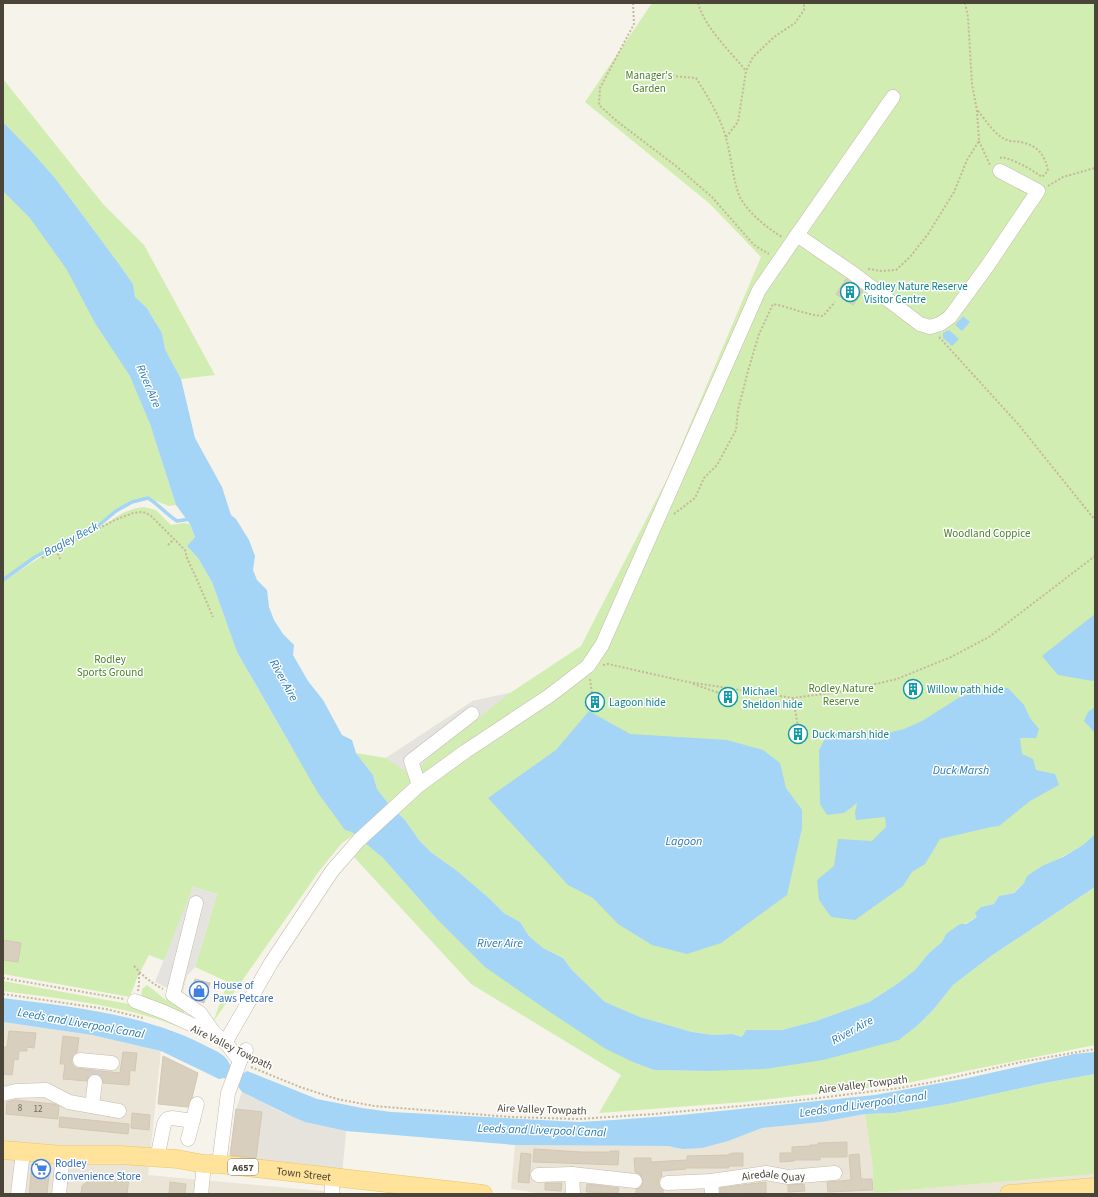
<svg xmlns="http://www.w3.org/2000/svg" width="1098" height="1197" font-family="'Source Sans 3',sans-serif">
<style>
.residential{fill:#ebe5d8}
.industrial{fill:#e6e2dc}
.green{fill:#d2edb1}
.parking{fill:#e5e3df}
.water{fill:#a4d4f6}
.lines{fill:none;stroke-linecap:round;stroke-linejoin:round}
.stream{stroke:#a4d4f6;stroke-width:3.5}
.building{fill:#d9cfbf;stroke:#d4c7b2}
.minor-tunnel{stroke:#d4d0c7;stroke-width:14;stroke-dasharray:14 7;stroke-linecap:butt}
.minor-casing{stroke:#c3bbac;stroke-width:15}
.major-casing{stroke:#ecc463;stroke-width:19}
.path{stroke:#c6b79c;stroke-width:2;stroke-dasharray:2 2;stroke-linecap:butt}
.minor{stroke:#fff;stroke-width:14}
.major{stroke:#ffe39b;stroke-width:18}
.labels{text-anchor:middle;stroke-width:3;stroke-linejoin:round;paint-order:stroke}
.number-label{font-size:9px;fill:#6e675a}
.shield{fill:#fff;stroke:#817c74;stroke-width:1}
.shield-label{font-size:10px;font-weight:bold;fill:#4b4438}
.park-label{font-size:11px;fill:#488325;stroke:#fff}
.culture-label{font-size:11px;fill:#0d838f;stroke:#fff;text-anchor:start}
.shop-label{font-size:11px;fill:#366cbe;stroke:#fff;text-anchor:start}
.street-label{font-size:11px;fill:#4b4438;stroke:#fff}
.water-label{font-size:12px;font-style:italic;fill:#277ab7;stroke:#fff}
</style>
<rect width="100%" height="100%" fill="#f6f3eb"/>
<!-- residential -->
<g class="residential">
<polygon points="3,1022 92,1035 161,1051 148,1175 354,1194 3,1194"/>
<polygon points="865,1114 872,1162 874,1193 1095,1174 1095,1194 543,1194 511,1189 515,1145 668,1146 682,1149 713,1145 762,1128 822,1122"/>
</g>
<!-- industrial -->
<polygon class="industrial" points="242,1092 281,1112 305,1122 346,1131 342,1175 230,1160 236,1109"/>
<!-- green -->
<g class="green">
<polygon points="652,3 1095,3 1095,834 1083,845 1055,861 1024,883 1013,893 999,896 994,904 981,907 977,917 946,934 942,942 928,954 915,970 897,984 869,1002 816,1021 782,1030 746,1030 742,1038 732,1034 714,1035 692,1032 640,1017 605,1002 572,970 563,958 543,948 529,936 520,922 504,913 490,899 456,870 432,853 419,840 405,820 387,802 377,789 373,775 356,753 386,758 473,701 510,693 581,646 667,479 761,257 709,203 585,102"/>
<polygon points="3,79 103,204 144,245 215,375 181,379 165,349 162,333 147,308 135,297 133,284 119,264 55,178 33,153 3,122"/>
<polygon points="3,179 58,238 121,347 150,424 176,505 169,506 148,498 132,502 116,511 98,526 52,548 35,557 3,580"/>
<path d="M144 507 156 510 171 525 184 523 190 524 195 537 187 546 198 558 212 582 237 652 292 748 349 830 355 834 342 843 320 870 213 1022 228 982 195 967 217 894 193 887 165 961 149 955 137 978 130 997 3 974V582C24 567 46 553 69 541 79 536 90 533 100 527 117 518 123 509 144 507Z"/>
<polygon points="366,843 383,858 435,917 635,1063 654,1070 706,1071 899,1040 917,1026 933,1010 953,985 991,956 1095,887 1095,1045 902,1084 744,1102 599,1113 621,1075 471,984 353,856"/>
<path d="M3 981 134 1005 181 1023 179 1027C124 1005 62 999 3 991Z"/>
<polygon points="147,985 166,1000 185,1010 182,1017 141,999 142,989"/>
<polygon points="1095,1074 1095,1174 874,1193 872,1162 865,1114 894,1113 948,1104 1044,1083"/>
</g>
<!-- parking -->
<g class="parking">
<polygon points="510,693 430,756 423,763 420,772 411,775 386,758 473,701"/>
<polygon points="193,887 217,894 195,967 187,976 182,995 155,982"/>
</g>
<!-- water -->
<g class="water">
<polygon points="3,122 33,153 55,178 119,264 133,284 135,297 147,308 154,320 162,333 165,349 181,379 195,438 222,487 231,515 236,519 249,540 255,556 253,570 257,580 267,590 269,607 274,620 283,634 294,645 293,655 308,681 323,700 342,735 352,740 356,753 373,775 377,789 387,802 405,820 419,840 432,853 456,870 490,899 504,913 520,922 529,936 543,948 563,958 572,970 605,1002 640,1017 692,1032 714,1035 732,1034 742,1037 746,1030 782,1030 816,1021 869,1002 897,984 915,970 928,954 942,942 946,934 960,924 966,924 977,917 975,913 981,907 994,904 999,896 1014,893 1024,883 1027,876 1042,866 1063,857 1083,845 1095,834 1095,887 991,956 953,985 933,1010 917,1026 899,1040 823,1060 765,1069 706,1071 654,1070 635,1063 606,1049 547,1010 485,967 435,917 383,858 352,832 345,830 318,793 237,652 212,582 198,558 187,546 195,537 190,524 176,505 150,424 130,376 95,323 67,270 30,218 3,191"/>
<polygon points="963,316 970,322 962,331 955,325"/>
<polygon points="949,330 959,339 952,346 943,338 943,333"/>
<polygon points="1095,614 1095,679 1093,681 1058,675 1042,656"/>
<polygon points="993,688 1008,688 1024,705 1030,718 1039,729 1036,738 1020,738 1022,754 1033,759 1036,770 1055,774 1059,785 1030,801 999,826 991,827 940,839 925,864 912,872 903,886 855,920 831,917 819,900 817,880 834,866 838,839 872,841 886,827 885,817 856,820 855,813 857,803 844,813 827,815 820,804 819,750 826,737 840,732 851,734 863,739 904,729 922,721 960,697 978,691"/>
<polygon points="1095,707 1095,733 1084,721 1088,712"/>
<polygon points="589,711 630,734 727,740 763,750 780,763 786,788 802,810 802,828 787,895 721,943 687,954 652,945 618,924 593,898 568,885 488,798 556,750"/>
<path d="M3 998C71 1007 141 1013 204 1045 215 1051 230 1055 231 1070L241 1075 247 1071 317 1099 362 1108 391 1112 579 1122 614 1120 681 1115 875 1095 968 1078 1074 1054 1095 1052V1074L1044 1083 948 1104 894 1113 865 1114 822 1122 762 1128 728 1141 702 1148 682 1149 668 1146 515 1145 346 1131 305 1122 293 1117 242 1092 237 1085 224 1078 219 1079 161 1051 92 1035 3 1022Z"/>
</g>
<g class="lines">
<!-- stream -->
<path class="stream" d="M3 580 35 557 52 548 98 526 116 511 132 502 148 498C158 504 166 514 177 521L190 519"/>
</g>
<!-- building -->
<g class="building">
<polygon points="846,279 863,291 853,305 836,294"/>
<polygon points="3,940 21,943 18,962 3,960"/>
<polygon points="195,979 210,983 204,1003 198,1001 190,996"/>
<polygon points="9,1031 36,1033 34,1048 27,1047 27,1051 19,1051 18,1060 14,1059 12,1075 3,1074 3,1047 7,1047"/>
<polygon points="63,1036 79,1038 77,1052 73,1055 72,1059 72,1064 76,1068 120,1073 123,1052 137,1053 135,1071 130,1070 129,1085 103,1083 100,1076 96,1074 88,1077 87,1081 63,1079 65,1064 60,1064"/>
<polygon points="163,1056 198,1073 192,1098 188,1107 158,1104"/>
<polygon points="15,1100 54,1104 59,1106 58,1119 6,1114 7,1102"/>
<polygon points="236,1109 262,1112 256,1158 230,1155"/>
<polygon points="132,1113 150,1115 149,1130 131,1128"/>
<polygon points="60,1117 129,1124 128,1134 59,1127"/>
<polygon points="847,1142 847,1157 820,1157 820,1160 794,1160 794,1161 780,1162 780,1153 792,1153 792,1147 810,1146 810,1145 818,1145 818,1143"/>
<polygon points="534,1149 582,1152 610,1152 610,1151 619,1151 618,1165 533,1162"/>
<polygon points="521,1153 531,1154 529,1183 518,1182"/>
<polygon points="734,1153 743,1153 743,1166 729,1166 729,1168 685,1168 686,1169 661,1171 662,1176 659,1179 659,1184 663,1190 663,1194 636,1194 636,1189 642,1186 643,1182 640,1174 635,1172 634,1158 651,1158 651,1162 687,1160 687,1156 729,1155 729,1154"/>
<polygon points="859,1154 861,1179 872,1179 873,1190 828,1192 827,1182 851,1180 849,1155"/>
<polygon points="32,1164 50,1166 47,1194 29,1194"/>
<polygon points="94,1176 129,1179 127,1194 81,1194 82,1186"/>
<polygon points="170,1182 186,1184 185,1194 169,1194"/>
<polygon points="766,1182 766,1193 720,1194 720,1188"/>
<polygon points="545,1183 562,1183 561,1191 545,1190"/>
<polygon points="587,1184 619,1188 618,1193 586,1192"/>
<polygon points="804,1184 805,1191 788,1192 788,1185"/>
</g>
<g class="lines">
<!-- minor-tunnel -->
<polyline class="minor-tunnel" points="95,1082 96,1070"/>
<defs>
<g id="minor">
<polyline points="797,235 893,97"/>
<polyline points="419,785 411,761 472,714"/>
<polyline points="196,903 173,995 200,1013 214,1033 226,1043"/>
<polyline points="135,1001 164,1012 199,1028 214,1033"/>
<polyline points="80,1060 112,1063"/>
<polyline points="240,1061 226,1043 229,1036 271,963 332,871 359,840 419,785 466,751 549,696 588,666 602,645 759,290 797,235 854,274 920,324 930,327 940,324 950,317 988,265 1038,191 1000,171"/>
<polyline points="3,1094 16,1091 46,1090 69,1102 119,1111"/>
<polyline points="92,1106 95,1082"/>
<polyline points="188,1139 197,1104"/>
<polyline points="157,1159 164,1124 167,1119 172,1118 193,1121"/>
<polyline points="219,1164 228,1093 240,1061 246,1050"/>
<polyline points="572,1174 573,1194"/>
<polyline points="538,1175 572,1174 635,1181"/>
<polyline points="711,1181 712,1194"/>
<path id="s1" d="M667 1183 711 1181 766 1173 788 1177 835 1173"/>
<polyline points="18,1194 23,1152"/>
<polyline points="59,1194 63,1155"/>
<polyline points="201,1194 204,1164"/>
<polyline points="332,1194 332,1177"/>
</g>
<g id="major">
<path id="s2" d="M3 1150 63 1155H121L177 1159 204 1164H219L483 1194"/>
<polyline points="1009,1194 1095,1187"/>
</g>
</defs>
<!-- minor casing -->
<use href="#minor" class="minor-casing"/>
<!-- major casing -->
<use href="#major" class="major-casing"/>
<!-- path -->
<g class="path">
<polyline points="633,3 634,24 600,88 599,105 618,122 676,166 712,197 754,245 769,254"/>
<path d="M698 3C705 28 730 51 746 71"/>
<path d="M672 76 696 78C708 97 720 116 726 138 731 155 732 174 738 192 743 209 767 228 782 237"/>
<path d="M978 111C986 120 995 136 1007 140 1011 142 1016 141 1020 142 1037 145 1045 154 1048 171L1042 177C1029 168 1017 161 1002 157L1000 158"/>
<polyline points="726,137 738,122 746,71 753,57 774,37 795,23 804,10 804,3"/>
<polyline points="979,141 990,165"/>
<polyline points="1048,186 1063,177 1095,168"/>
<polyline points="868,269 882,271 896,270 910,257 928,234 954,192 967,160 979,141 977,111 972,84 968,17 965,3"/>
<polyline points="939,337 1018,424 1095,520"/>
<path d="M674 514 695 498 704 478 717 465 736 430 738 410 748 371 759 334 773 304C790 307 806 315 823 316L835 302"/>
<polyline points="168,545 174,539"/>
<polyline points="56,550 61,561"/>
<polyline points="42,558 115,520 133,513 141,512 146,513 151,516 185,550 187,558 198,582 213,617"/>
<polyline points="603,665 608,664 688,682 793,698 846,691 897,679 951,657 989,637 1095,556"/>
<polyline points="590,679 593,700"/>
<polyline points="693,684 725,695"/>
<polyline points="793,698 798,727 795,730 797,731"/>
<path d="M134 966C143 976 151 983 163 989"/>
<polyline points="3,978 124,999"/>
<polyline points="138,991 139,984 139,972"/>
<polyline points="3,994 106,1009 143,1018"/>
<polyline points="251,1067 300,1087 337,1099 374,1106 511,1117 579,1119 654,1114 794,1101 900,1088 933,1082 1021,1062 1095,1049"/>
</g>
<!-- minor -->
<use href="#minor" class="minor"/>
<!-- major -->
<use href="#major" class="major"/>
</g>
<!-- icons -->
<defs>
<symbol id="building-ring" viewBox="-11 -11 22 22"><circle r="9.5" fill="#fff" stroke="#0f9aa8" stroke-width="1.5"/><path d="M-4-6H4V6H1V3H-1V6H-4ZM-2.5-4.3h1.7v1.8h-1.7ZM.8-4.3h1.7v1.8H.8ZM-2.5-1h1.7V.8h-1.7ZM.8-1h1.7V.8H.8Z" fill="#0f9aa8"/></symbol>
<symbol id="shop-ring" viewBox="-11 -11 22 22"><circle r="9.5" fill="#fff" stroke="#3f7fe0" stroke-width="1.5"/><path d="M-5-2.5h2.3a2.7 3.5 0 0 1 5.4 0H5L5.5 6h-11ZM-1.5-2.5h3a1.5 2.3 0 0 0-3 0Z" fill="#3f7fe0"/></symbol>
<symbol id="supermarket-ring" viewBox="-11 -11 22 22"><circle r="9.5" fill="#fff" stroke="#3f7fe0" stroke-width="1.5"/><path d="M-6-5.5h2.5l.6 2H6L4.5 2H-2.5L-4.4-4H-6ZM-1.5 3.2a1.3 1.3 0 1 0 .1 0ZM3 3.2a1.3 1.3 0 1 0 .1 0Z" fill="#3f7fe0"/></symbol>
</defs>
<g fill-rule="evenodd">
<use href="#building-ring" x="839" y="281" width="22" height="22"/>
<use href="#building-ring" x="902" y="678" width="22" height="22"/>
<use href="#building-ring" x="717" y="686" width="22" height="22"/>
<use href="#building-ring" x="584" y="691" width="22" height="22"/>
<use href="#building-ring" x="787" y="723" width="22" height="22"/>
<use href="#shop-ring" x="188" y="980" width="22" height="22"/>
<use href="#supermarket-ring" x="30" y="1158" width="22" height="22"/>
</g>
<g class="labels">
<!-- number labels -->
<g class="number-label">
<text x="20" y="1111">8</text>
<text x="38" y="1112">12</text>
</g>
<!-- shield labels -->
<rect class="shield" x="228" y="1159" width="30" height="16" rx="3"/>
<g class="shield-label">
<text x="243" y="1171">A657</text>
</g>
<!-- park labels -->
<g class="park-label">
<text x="649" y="79">Manager's<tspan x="649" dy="13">Garden</tspan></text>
<text x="987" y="537">Woodland Coppice</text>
<text x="110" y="663">Rodley<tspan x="110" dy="13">Sports Ground</tspan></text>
<text x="841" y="692">Rodley Nature<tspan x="841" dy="13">Reserve</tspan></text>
</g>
<!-- culture labels -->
<g class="culture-label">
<text x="864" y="290">Rodley Nature Reserve<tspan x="864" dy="13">Visitor Centre</tspan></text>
<text x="927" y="693">Willow path hide</text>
<text x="742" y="695">Michael<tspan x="742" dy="13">Sheldon hide</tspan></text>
<text x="609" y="706">Lagoon hide</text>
<text x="812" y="738">Duck marsh hide</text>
</g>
<!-- shop labels -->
<g class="shop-label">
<text x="213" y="989">House of<tspan x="213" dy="13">Paws Petcare</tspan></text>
<text x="55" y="1167">Rodley<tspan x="55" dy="13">Convenience Store</tspan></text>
</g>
<!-- street labels -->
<g class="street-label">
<text transform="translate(232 1047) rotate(26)" y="4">Aire Valley Towpath</text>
<text transform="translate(863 1084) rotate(-7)" y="4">Aire Valley Towpath</text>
<text transform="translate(542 1109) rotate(2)" y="4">Aire Valley Towpath</text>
<text dy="4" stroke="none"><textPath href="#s2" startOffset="302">Town Street</textPath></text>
<text dy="4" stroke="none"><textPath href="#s1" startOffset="107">Airedale Quay</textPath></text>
</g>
<!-- water labels -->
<g class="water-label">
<text transform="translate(149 386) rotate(67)" y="4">River Aire</text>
<text transform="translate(71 539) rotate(-28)" y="4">Bagley Beck</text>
<text transform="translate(284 680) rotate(61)" y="4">River Aire</text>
<text x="961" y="774">Duck Marsh</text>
<text x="684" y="845">Lagoon</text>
<text x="500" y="947">River Aire</text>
<text transform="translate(81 1023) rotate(10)" y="4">Leeds and Liverpool Canal</text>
<text transform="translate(852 1030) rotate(-29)" y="4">River Aire</text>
<text transform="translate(863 1104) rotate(-8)" y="4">Leeds and Liverpool Canal</text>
<text transform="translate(542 1130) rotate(2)" y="4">Leeds and Liverpool Canal</text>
</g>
</g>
<!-- border -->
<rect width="1098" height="1197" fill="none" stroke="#4b4438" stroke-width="8"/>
</svg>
